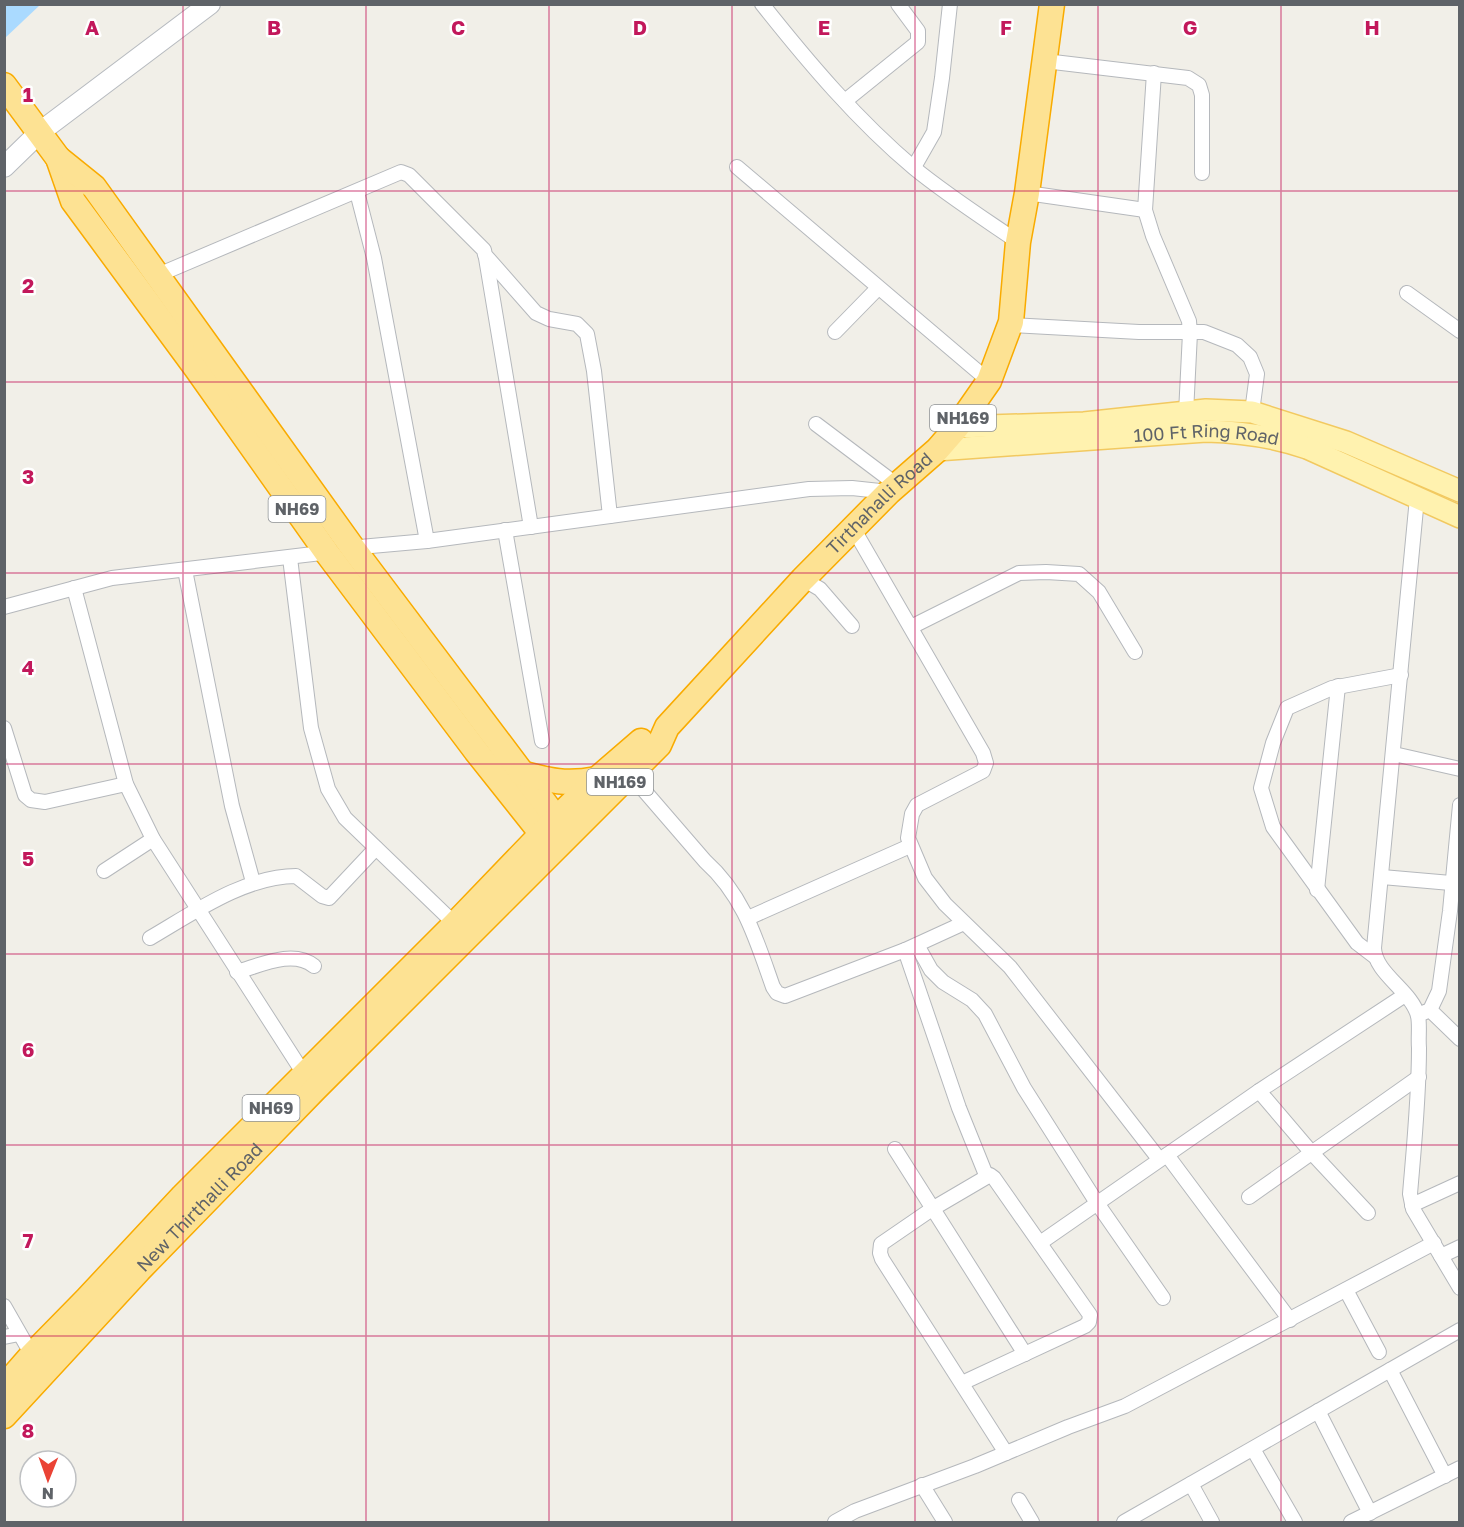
<svg xmlns="http://www.w3.org/2000/svg" width="1464" height="1527" font-family="'Golos Text',sans-serif">
<style>
.water{fill:#aadaff}
.lines{fill:none;stroke-linecap:round;stroke-linejoin:round}
.street-casing{stroke:#b5b8bc;stroke-width:16}
.secondary-casing{stroke:#b6babf;stroke-width:22}
.primary-casing{stroke:#f2c960;stroke-width:24}
.highway-casing{stroke:#f9ab00;stroke-width:27}
.street{stroke:#fff;stroke-width:14}
.secondary{stroke:#fff;stroke-width:20}
.primary{stroke:#fff2af;stroke-width:21}
.highway{stroke:#fde293;stroke-width:24}
.grid{fill:none;stroke:#c2185b;stroke-width:1.5;stroke-opacity:0.55}
.labels{text-anchor:middle;stroke-width:5;stroke-linejoin:round;paint-order:stroke}
.shield{fill:#fff;stroke:#8f9295;stroke-width:1.5}
.shield-label{font-size:16px;font-weight:bold;fill:#5f6368}
.street-label{font-size:18px;fill:#5f6368;stroke:#fff}
.grid-label{font-size:20px;text-anchor:middle;font-weight:bold;fill:#c2185b;stroke:#fff;stroke-width:5;stroke-linejoin:round;paint-order:stroke}
</style>
<rect width="100%" height="100%" fill="#f1efe8"/>
<!-- water -->
<polygon class="water" points="5,4 40,4 40,5 5,38"/>
<g class="lines">
<defs>
<g id="street">
<path d="M762 4C808 62 857 120 914 168 947 195 983 218 1018 242"/>
<polyline points="1045,61 1188,78 1199,85 1202,95 1202,173"/>
<polyline points="1154,73 1145,210 1153,236 1189,321 1190,333 1186,413"/>
<polyline points="845,101 918,42 918,31 898,4"/>
<polyline points="737,167 989,381"/>
<polyline points="914,167 934,132 942,78 950,4"/>
<polyline points="357,192 374,258 427,541"/>
<polyline points="1027,193 1145,210"/>
<polyline points="486,258 531,527"/>
<polyline points="158,275 401,172 409,175 484,250 485,255 536,313 549,319 577,324 587,334 594,371 610,516"/>
<polyline points="1407,293 1460,331"/>
<polyline points="1010,325 1139,332 1204,332 1237,345 1250,357 1257,374 1252,412"/>
<polyline points="835,332 878,288"/>
<polyline points="816,424 897,485"/>
<path d="M1417 498 1374 948C1375 974 1412 991 1418 1016 1420 1025 1418 1038 1419 1048 1419 1097 1414 1146 1410 1194L1413 1209 1460 1288"/>
<polyline points="853,528 983,753 986,763 983,771 917,805 912,814 908,838 925,878 945,904 1010,967 1159,1159"/>
<polyline points="505,530 542,741"/>
<polyline points="349,548 427,541 809,489 852,488 889,492"/>
<polyline points="290,558 311,728 328,789 345,818 455,924"/>
<polyline points="185,570 232,806 253,882"/>
<polyline points="803,579 820,589 852,626"/>
<polyline points="74,588 126,784 153,839 304,1074"/>
<polyline points="4,607 112,578 330,552"/>
<polyline points="911,627 1019,573 1046,572 1079,574 1099,592 1135,652"/>
<polyline points="4,728 25,795 31,800 45,802 126,784"/>
<polyline points="1394,754 1460,769"/>
<path d="M629 773 705 861C744 896 756 939 773 987L777 993 785 996 905 950 964 923"/>
<polyline points="104,871 153,839"/>
<polyline points="1382,877 1451,883"/>
<polyline points="1317,890 1338,686"/>
<polyline points="748,918 910,846"/>
<path d="M150 938C193 913 245 876 296 876L322 896 329 898 376 848"/>
<polyline points="917,945 931,970 943,982 972,1000 985,1014 1024,1088 1097,1203 1163,1298"/>
<polyline points="905,950 959,1108 986,1175"/>
<polyline points="1374,956 1357,943 1273,827 1261,788 1273,743 1287,708 1332,688 1401,675"/>
<path d="M237 972C261 965 293 949 314 966"/>
<polyline points="1430,1010 1460,1039"/>
<polyline points="1418,1015 1430,1010 1439,991 1450,911 1460,805"/>
<polyline points="1259,1091 1311,1152 1368,1213"/>
<polyline points="895,1149 1025,1354"/>
<polyline points="1167,1155 1290,1320"/>
<polyline points="1249,1197 1419,1077"/>
<polyline points="1412,1205 1460,1183"/>
<polyline points="1040,1243 1259,1091 1405,995"/>
<polyline points="1441,1256 1460,1247"/>
<polyline points="1346,1290 1379,1352"/>
<polyline points="4,1306 32,1355"/>
<polyline points="4,1337 19,1334"/>
<polyline points="1390,1370 1445,1476"/>
<polyline points="962,1383 1085,1326 1089,1322 1090,1315 994,1178 990,1175 932,1209 881,1244 880,1253 882,1259 1006,1453"/>
<polyline points="1318,1411 1370,1513"/>
<polyline points="1253,1449 1295,1522"/>
<polyline points="1191,1484 1212,1522"/>
<polyline points="922,1485 945,1522"/>
<polyline points="1019,1500 1032,1522"/>
<polyline points="835,1522 855,1511 975,1466 1068,1427 1125,1406 1434,1243"/>
<polyline points="1124,1522 1460,1330"/>
<polyline points="1351,1522 1460,1468"/>
</g>
<polyline id="secondary" points="4,167 40,132 210,4"/>
<g id="primary">
<polyline points="957,427 1084,423 1206,410 1252,412 1346,442 1460,491"/>
<path id="s1" d="M937 450 1206 431C1241 432 1273 436 1307 448L1460 517"/>
</g>
<g id="highway">
<polyline points="4,85 58,158 73,201 101,239 196,368 327,553 476,751 554,849"/>
<polyline points="58,158 94,187 352,547 565,830"/>
<path d="M521 773C551 781 566 785 597 779"/>
<polyline points="4,1387 32,1355 86,1300 183,1196 455,924 556,819 597,779 641,741"/>
<path id="s2" d="M4 1416 139 1270 315 1089 659 745 667 727 803 579 889 492 937 450 957 427 989 381 1011 322 1018 242 1027 193 1052 4"/>
</g>
</defs>
<!-- street casing -->
<use href="#street" class="street-casing"/>
<!-- secondary casing -->
<use href="#secondary" class="secondary-casing"/>
<!-- primary casing -->
<use href="#primary" class="primary-casing"/>
<!-- highway casing -->
<use href="#highway" class="highway-casing"/>
<!-- street -->
<use href="#street" class="street"/>
<!-- secondary -->
<use href="#secondary" class="secondary"/>
<!-- primary -->
<use href="#primary" class="primary"/>
<!-- highway -->
<use href="#highway" class="highway"/>
</g>
<!-- grid -->
<path class="grid" d="M183 4V1522M366 4V1522M549 4V1522M732 4V1522M915 4V1522M1098 4V1522M1281 4V1522M4 191H1460M4 382H1460M4 573H1460M4 764H1460M4 954H1460M4 1145H1460M4 1336H1460"/>
<g class="labels">
<!-- shield labels -->
<g class="shield">
<rect x="930" y="405" width="66" height="26" rx="4.5"/>
<rect x="268.5" y="496" width="57" height="26" rx="4.5"/>
<rect x="587" y="769" width="66" height="26" rx="4.5"/>
<rect x="242.5" y="1095" width="57" height="26" rx="4.5"/>
</g>
<g class="shield-label">
<text x="963" y="424">NH169</text>
<text x="297" y="515">NH69</text>
<text x="620" y="788">NH169</text>
<text x="271" y="1114">NH69</text>
</g>
<!-- street labels -->
<g class="street-label">
<text dy="6" stroke="none"><textPath href="#s1" startOffset="270">100 Ft Ring Road</textPath></text>
<text dy="6" stroke="none"><textPath href="#s2" startOffset="1266">Tirthahalli Road</textPath></text>
<text dy="6" stroke="none"><textPath href="#s2" startOffset="286">New Thirthalli Road</textPath></text>
</g>
</g>
<g class="grid-label">
<text x="92" y="35">A</text>
<text x="274" y="35">B</text>
<text x="458" y="35">C</text>
<text x="640" y="35">D</text>
<text x="824" y="35">E</text>
<text x="1006" y="35">F</text>
<text x="1190" y="35">G</text>
<text x="1372" y="35">H</text>
<text x="28" y="102">1</text>
<text x="28" y="293">2</text>
<text x="28" y="484">3</text>
<text x="28" y="675">4</text>
<text x="28" y="866">5</text>
<text x="28" y="1057">6</text>
<text x="28" y="1248">7</text>
<text x="28" y="1438">8</text>
</g>
<!-- border -->
<rect width="1464" height="1527" fill="none" stroke="#5f6368" stroke-width="12"/>
<!-- north arrow -->
<g transform="translate(48 1479) rotate(181)"><circle r="28" fill="#ffffff" stroke="#bfc1c3" stroke-width="1.5"/>
<path d="M0-4.5L10 22L0 15L-10 22Z" fill="#ea4335"/>
<text y="-9" font-size="16" font-weight="bold" text-anchor="middle" fill="#5f6368">N</text>
</g>
</svg>
